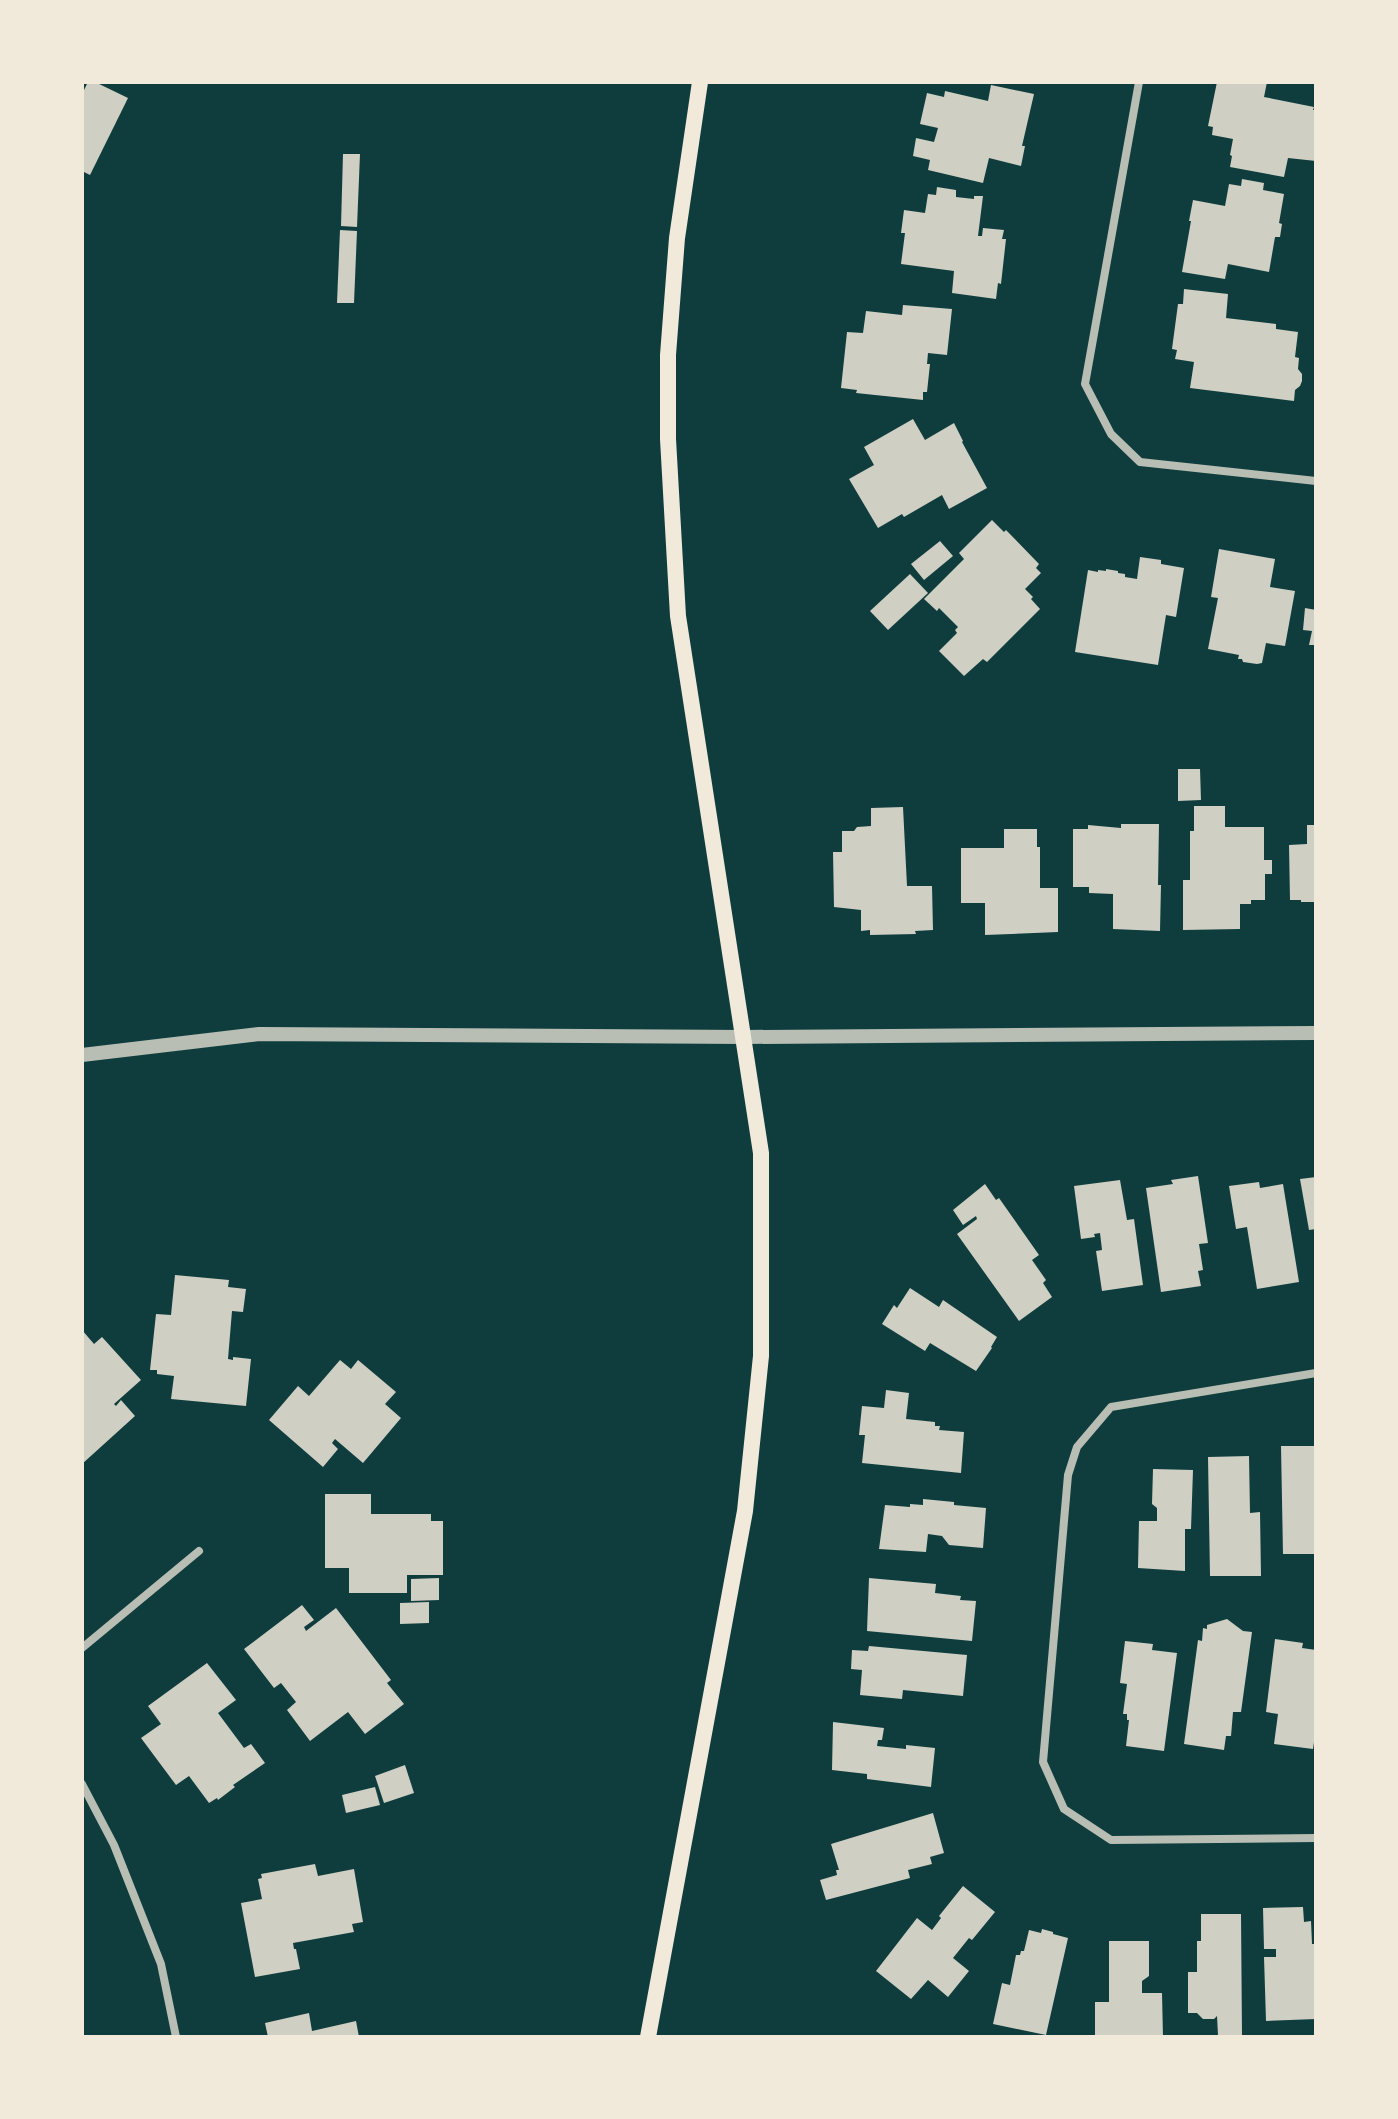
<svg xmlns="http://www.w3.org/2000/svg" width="1398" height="2119" font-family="'DM Sans',sans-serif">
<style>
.building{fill:#cfcfc3}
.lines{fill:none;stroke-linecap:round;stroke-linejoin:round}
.minor{stroke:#b8beb3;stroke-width:8}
.tertiary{stroke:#b8beb3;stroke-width:14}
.secondary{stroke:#f1e9da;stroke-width:16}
</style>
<rect width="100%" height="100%" fill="#0f3d3e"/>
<!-- building -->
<g class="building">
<polygon points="88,82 95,82 128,98 90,175 82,171 82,94"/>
<polygon points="1217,82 1267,82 1264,97 1314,107 1313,110 1316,110 1316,161 1288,158 1284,177 1230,167 1232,156 1230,155 1233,139 1212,135 1213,127 1208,126"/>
<polygon points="991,85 1034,94 1022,146 1025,146 1021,166 989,158 983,183 928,170 930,160 913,156 916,138 934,142 938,128 920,124 927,93 944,97 945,91 988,101"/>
<polygon points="343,154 360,154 357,227 341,226"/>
<polygon points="1242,179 1264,183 1263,190 1284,194 1279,223 1282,224 1280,237 1275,237 1269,272 1228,264 1225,279 1182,272 1191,221 1189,221 1193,200 1225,206 1229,184 1241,186"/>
<polygon points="937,187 956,190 956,197 974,199 974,196 983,196 978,236 982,236 983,228 1004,230 1002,239 1006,239 1001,284 998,283 996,299 952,293 954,271 901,264 905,233 901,233 904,210 925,213 928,194 936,195"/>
<polygon points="340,230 357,231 354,303 337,303"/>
<polygon points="1184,289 1228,294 1226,318 1276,324 1276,329 1298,332 1295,357 1299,358 1298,369 1302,374 1302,381 1300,386 1295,390 1294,401 1190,388 1194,362 1175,359 1177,350 1172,349 1178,304 1183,304"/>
<polygon points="903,305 952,309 947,355 928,353 927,364 930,364 927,392 923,392 923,400 856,393 857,390 841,388 847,332 863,333 866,311 902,315"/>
<polygon points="913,419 925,440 954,423 963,441 962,442 987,488 949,509 942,495 904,517 902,514 878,528 849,479 874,465 864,447"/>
<polygon points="992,520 1004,532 1006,530 1039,564 1036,568 1041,573 1025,589 1033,597 1031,599 1040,609 987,662 983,659 964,676 939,651 957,633 955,630 958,627 939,608 937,611 924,599 964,559 959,553"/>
<polygon points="940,541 953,556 924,580 911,564"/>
<polygon points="1219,549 1275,559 1270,587 1295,591 1285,646 1266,643 1262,663 1257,664 1243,662 1242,659 1238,659 1239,655 1208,649 1218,598 1211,597"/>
<polygon points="1140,557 1161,560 1161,564 1184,568 1176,617 1166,615 1158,665 1075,652 1088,570 1098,572 1098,570 1106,571 1106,569 1118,571 1118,573 1125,574 1125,577 1137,579"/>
<polygon points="910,574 928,593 888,630 870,611"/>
<polygon points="1305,608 1316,610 1316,645 1309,645 1312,631 1303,630"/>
<polygon points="1178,769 1200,769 1201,800 1178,801"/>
<polygon points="1194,806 1225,806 1225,827 1264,827 1264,860 1272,860 1272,874 1265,874 1265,900 1251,900 1251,904 1240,904 1240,929 1183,930 1183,880 1190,880 1190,831 1194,831"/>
<polygon points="903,807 907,886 932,886 933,930 915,931 916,934 870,935 870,930 861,931 861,910 834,907 833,852 842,852 842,831 854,831 857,827 871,826 871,808"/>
<polygon points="1121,824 1159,824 1158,885 1161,885 1160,931 1113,929 1113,894 1089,893 1089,887 1073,887 1073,829 1088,829 1088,825 1121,828"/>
<polygon points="1307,825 1316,825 1316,902 1301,902 1301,900 1290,900 1289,845 1307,844"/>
<polygon points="1004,829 1037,829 1037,847 1040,847 1040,888 1058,888 1058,932 985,935 985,903 961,903 961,848 1004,848"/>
<polygon points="1198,1176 1208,1243 1199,1244 1203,1270 1198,1271 1201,1286 1161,1292 1146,1188 1173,1184 1171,1180"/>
<polygon points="1316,1177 1316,1229 1309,1230 1300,1179"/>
<polygon points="1120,1180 1127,1220 1134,1219 1143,1285 1102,1291 1096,1251 1102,1250 1100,1233 1094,1234 1095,1237 1081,1239 1074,1186"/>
<polygon points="1259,1182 1260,1188 1283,1184 1299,1282 1257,1289 1247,1227 1236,1229 1229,1186"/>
<polygon points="985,1184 996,1200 999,1198 1039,1255 1032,1260 1046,1280 1043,1283 1052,1297 1019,1321 957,1234 977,1219 976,1216 963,1225 953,1210"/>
<polygon points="175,1275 229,1280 228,1287 246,1289 243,1312 232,1311 228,1359 233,1360 233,1357 251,1359 246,1406 171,1399 174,1376 157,1374 157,1370 150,1370 156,1314 171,1315"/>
<polygon points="910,1288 939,1307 943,1300 997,1337 991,1347 992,1348 976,1371 930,1343 925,1351 882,1324 894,1305 897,1308"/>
<polygon points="82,1330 94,1344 102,1337 141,1380 114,1404 116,1406 121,1400 135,1416 82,1464"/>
<polygon points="340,1360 351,1369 358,1360 396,1392 385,1404 401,1418 363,1463 335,1439 332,1443 338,1449 323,1467 269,1420 298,1386 309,1396"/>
<polygon points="886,1390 909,1393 906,1419 935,1422 935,1426 940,1426 939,1430 964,1432 961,1473 862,1463 865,1435 859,1435 862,1406 884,1408"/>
<polygon points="1281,1446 1316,1446 1316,1554 1283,1554"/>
<polygon points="1249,1456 1250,1513 1260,1512 1261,1576 1210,1576 1208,1457"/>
<polygon points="1153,1469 1193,1470 1191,1529 1185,1529 1185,1571 1138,1568 1139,1521 1157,1521 1157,1508 1152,1504"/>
<polygon points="325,1494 371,1494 371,1514 431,1514 431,1521 443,1521 443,1575 407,1575 407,1593 349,1593 349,1568 325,1568"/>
<polygon points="923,1499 954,1502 954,1505 986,1508 983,1548 949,1545 942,1536 928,1534 926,1552 879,1549 885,1505 910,1507 910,1504 923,1505"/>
<polygon points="439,1578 439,1600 411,1601 411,1579"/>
<polygon points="869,1578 936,1584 935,1593 961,1596 960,1600 976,1601 972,1641 867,1631"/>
<polygon points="429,1602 429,1623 400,1624 400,1603"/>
<polygon points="302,1605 314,1620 304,1627 306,1631 336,1608 391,1680 387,1683 404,1704 365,1734 348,1712 310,1741 287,1710 296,1702 281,1683 274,1688 244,1649"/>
<polygon points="1227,1619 1243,1631 1252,1632 1241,1712 1233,1712 1231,1736 1226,1736 1224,1750 1184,1744 1198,1640 1202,1641 1203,1628 1207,1629 1207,1625"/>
<polygon points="1275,1639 1303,1643 1302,1648 1316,1650 1316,1729 1313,1749 1274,1744 1278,1714 1266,1712"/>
<polygon points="1125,1641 1153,1644 1152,1650 1177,1653 1164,1751 1126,1746 1129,1720 1127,1720 1127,1714 1123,1714 1127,1684 1120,1683"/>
<polygon points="869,1646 967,1655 963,1696 903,1690 902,1699 860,1695 862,1670 851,1669 852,1650 868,1651"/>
<polygon points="207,1663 236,1700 218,1713 244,1748 251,1744 265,1763 233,1785 235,1787 218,1800 217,1798 209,1803 189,1776 176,1785 141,1738 161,1724 148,1706"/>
<polygon points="833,1722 884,1728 882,1740 878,1740 877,1746 906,1749 906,1745 935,1748 931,1787 867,1779 867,1774 832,1770"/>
<polygon points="405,1765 414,1793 384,1803 375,1776"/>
<polygon points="375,1787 380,1805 346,1813 342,1795"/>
<polygon points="933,1813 944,1853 930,1857 932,1864 908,1870 910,1878 826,1900 820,1880 837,1875 836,1870 839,1870 831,1844"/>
<polygon points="315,1864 318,1876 354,1869 363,1922 352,1924 354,1932 293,1943 294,1949 296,1949 300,1969 255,1977 241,1903 262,1899 258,1879 262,1878 261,1874"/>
<polygon points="963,1886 995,1912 972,1940 969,1938 953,1958 969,1971 948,1997 928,1980 911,1999 876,1971 917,1918 932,1930 941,1918 939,1916"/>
<polygon points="1303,1907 1304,1922 1311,1921 1312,1944 1316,1944 1316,2019 1266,2021 1264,1957 1276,1957 1276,1949 1264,1949 1263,1908"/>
<polygon points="1201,1914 1241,1914 1242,2035 1218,2035 1217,2016 1214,2019 1203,2019 1197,2013 1188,2013 1188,1972 1197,1972 1197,1941 1201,1941"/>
<polygon points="1042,1929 1053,1932 1053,1934 1068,1938 1046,2035 993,2024 1002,1983 1010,1985 1016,1955 1020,1955 1021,1951 1024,1951 1029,1930 1041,1933"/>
<polygon points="1109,1941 1149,1941 1149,1976 1142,1981 1142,1993 1162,1993 1163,2037 1095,2037 1095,2002 1109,2002"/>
<polygon points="309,2013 312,2031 356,2021 359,2037 268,2037 265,2023"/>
</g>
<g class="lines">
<!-- minor -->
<g class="minor">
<polyline points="1139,82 1085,384 1111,434 1140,462 1316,481"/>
<polyline points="1316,1373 1111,1407 1077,1447 1068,1475 1043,1762 1064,1809 1111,1840 1316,1838"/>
<polyline points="82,1648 199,1551"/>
<polyline points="82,1784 114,1845 161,1964 176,2037"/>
</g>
<!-- tertiary -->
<polyline class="tertiary" points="82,1055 259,1034 745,1037 1316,1033"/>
<!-- secondary -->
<polyline class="secondary" points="648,2037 745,1511 761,1356 761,1153 678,616 668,439 668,355 677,238 700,82"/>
</g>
<!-- border -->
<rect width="1398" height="2119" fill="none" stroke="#f1e9da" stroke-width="168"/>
</svg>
